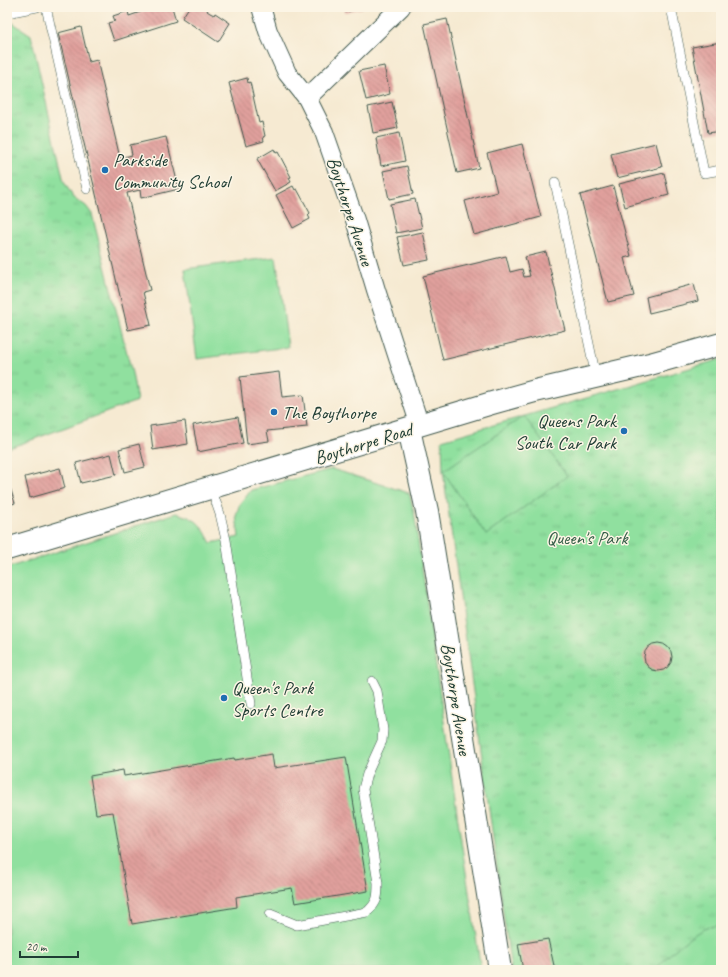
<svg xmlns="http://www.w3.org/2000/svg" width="728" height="977" font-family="Caveat,sans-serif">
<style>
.grass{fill:url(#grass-tufts);stroke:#588e6a}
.garden{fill:#90e09f;stroke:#588e6a}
.building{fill:url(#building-back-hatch)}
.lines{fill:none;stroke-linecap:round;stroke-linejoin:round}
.service-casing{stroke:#3f574c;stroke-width:10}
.minor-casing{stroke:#3f574c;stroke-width:20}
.tertiary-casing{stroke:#3f574c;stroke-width:24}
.service{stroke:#fff;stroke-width:9}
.minor{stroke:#fff;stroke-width:18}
.tertiary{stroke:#fff;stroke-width:22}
.poi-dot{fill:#1f6fb2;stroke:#fcf5e5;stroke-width:1.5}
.labels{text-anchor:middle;stroke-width:3;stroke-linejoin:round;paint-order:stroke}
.poi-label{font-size:19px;fill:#1f3d34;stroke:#fcf5e5;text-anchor:start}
.street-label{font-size:19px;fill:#1f3d34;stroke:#fcf5e5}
.park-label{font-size:19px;fill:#365e49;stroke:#fcf5e5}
</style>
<defs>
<pattern id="grass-tufts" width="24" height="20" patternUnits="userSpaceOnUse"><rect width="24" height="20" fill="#90e09f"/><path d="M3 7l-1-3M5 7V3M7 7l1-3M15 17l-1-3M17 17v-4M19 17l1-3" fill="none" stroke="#7cc18a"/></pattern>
<pattern id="building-back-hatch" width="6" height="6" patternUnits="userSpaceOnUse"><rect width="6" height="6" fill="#e1a09d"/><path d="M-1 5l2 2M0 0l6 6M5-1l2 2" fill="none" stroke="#b68481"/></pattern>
</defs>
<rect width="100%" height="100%" fill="#fcf5e5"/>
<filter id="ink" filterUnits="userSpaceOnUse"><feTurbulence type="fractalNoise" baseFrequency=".025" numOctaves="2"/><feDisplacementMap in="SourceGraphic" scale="8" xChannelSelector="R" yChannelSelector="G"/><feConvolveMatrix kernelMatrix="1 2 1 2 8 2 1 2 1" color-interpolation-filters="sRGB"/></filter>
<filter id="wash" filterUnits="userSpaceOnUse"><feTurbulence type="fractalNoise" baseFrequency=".012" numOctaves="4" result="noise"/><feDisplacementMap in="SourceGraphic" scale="16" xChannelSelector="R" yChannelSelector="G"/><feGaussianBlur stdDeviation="0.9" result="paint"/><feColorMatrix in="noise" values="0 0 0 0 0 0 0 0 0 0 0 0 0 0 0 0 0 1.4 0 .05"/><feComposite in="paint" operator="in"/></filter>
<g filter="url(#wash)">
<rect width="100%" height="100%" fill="#f6ead2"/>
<!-- grass -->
<g class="grass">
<polygon points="13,23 31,35 64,182 73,197 86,206 92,214 132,373 137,401 7,449 7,25"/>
<polygon points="721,359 721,970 511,970 443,471 442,440"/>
</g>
<!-- garden -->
<g class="garden">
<polygon points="276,257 288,347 197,359 185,269"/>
<polygon points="524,416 567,476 486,535 443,471"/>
<path d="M332 469 409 493 414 512 459 827 481 970H7V568L176 513C198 519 201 524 211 543L239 537 236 516 239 506 251 490Z"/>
<path d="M721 926V970H656C662 959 693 933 706 928 710 926 716 926 721 926Z"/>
</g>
<g id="blocks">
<!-- building -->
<g class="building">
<polygon points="148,7 172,7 176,21 114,41 108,23 115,21 113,16 128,11 129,16 149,9"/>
<polygon points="189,7 205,7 208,9 207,11 210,13 214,15 215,13 230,23 218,42 182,18"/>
<polygon points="344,7 363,7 363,8 345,12"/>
<polygon points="447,19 479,168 457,173 424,24"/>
<polygon points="81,27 89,62 97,60 120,158 132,155 130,145 166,137 179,189 141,198 140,190 127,193 150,290 143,292 151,325 128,330 58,33"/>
<polygon points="721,42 721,131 708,133 692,47"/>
<polygon points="384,66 390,94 366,100 359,71"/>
<polygon points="247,78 248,83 250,82 259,123 262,122 265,136 263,137 264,141 246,146 229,83"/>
<polygon points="392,102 398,128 373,133 368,107"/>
<polygon points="399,133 405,161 381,166 376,138"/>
<polygon points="656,143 662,167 617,178 611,154"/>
<polygon points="522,144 541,217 474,235 465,201 497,192 487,153"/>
<polygon points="274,149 276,153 278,152 291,177 289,178 291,182 275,191 257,159"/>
<polygon points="407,166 413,194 389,199 383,171"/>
<polygon points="664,173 669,195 625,207 619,184"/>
<polygon points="293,186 295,190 297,189 310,213 308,215 310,219 293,228 276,195"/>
<polygon points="613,186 631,256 624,258 634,296 608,302 580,195"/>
<polygon points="415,199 422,228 396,233 390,204"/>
<polygon points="423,232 429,260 404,265 397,237"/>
<polygon points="546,252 565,330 443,360 423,276 506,256 510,272 522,269 524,277 530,276 525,257"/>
<polygon points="694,284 698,301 649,313 646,297"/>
<polygon points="279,372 282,397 303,395 307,427 267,431 269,441 247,444 240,377"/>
<polygon points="238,417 243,443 198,452 193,425"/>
<polygon points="185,421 188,444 153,450 150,426"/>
<polygon points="139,444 145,467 125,472 119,449"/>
<polygon points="111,454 116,475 81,483 76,463"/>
<polygon points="60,468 65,488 30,498 25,477"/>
<polygon points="7,484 9,484 15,503 7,506"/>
<circle cx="658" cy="657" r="14"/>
<polygon points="272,754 274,768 346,757 368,891 295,903 292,888 236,897 237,907 132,924 113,812 96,814 90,776 123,770 124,776 234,758 235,760"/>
<polygon points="548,939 555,970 523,970 518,944"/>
</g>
</g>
</g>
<g filter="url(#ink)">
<use href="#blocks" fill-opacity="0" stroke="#3f574c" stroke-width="1"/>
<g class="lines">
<defs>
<g id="service">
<polyline points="46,7 87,189"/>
<polyline points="671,7 704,173 721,170"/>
<polyline points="7,13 37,7"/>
<polyline points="555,182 596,377"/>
<polyline points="211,488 220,514 226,540 251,704"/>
<path d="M270 914 297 925 367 912C378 902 378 897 378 883L363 789 367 774 382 741 383 730 377 691 372 681"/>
</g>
<g id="minor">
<polyline points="261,7 268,31 287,73 307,98 324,132 355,220 376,290 420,426"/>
<polyline points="307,98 401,7"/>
</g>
<g id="tertiary">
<polyline points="409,429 427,511 500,970"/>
<polyline points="7,549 492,403 535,391 650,364 721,344"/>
</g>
</defs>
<!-- service casing -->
<use href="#service" class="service-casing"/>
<!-- minor casing -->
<use href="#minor" class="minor-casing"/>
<!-- tertiary casing -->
<use href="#tertiary" class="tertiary-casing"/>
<!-- service -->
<use href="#service" class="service"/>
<!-- minor -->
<use href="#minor" class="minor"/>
<!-- tertiary -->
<use href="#tertiary" class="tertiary"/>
</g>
</g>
<!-- markers -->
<g class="poi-dot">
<circle cx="105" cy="170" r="4"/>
<circle cx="274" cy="412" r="4"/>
<circle cx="624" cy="431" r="4"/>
<circle cx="224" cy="698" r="4"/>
</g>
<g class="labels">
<!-- poi labels -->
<g class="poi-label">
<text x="113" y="166">Parkside<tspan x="113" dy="22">Community School</tspan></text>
<text x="282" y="419">The Boythorpe</text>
<text x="616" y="427" text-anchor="end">Queens Park<tspan x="616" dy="22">South Car Park</tspan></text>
<text x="232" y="694">Queen's Park<tspan x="232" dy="22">Sports Centre</tspan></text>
</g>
<!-- street labels -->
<g class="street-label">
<text transform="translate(351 211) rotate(72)" y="7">Boythorpe Avenue</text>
<text transform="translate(363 443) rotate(-17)" y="7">Boythorpe Road</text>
<text transform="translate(457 699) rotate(81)" y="7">Boythorpe Avenue</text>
</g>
<!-- park labels -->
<g class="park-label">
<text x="587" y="544">Queen's Park</text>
</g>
</g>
<!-- margin -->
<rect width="728" height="977" fill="none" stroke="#fcf5e5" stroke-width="24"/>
<!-- scale -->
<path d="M20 951v6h58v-6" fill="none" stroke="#1f3d34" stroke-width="2"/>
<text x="26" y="951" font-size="12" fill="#1f3d34" stroke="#fcf5e5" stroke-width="3" paint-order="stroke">20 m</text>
</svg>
